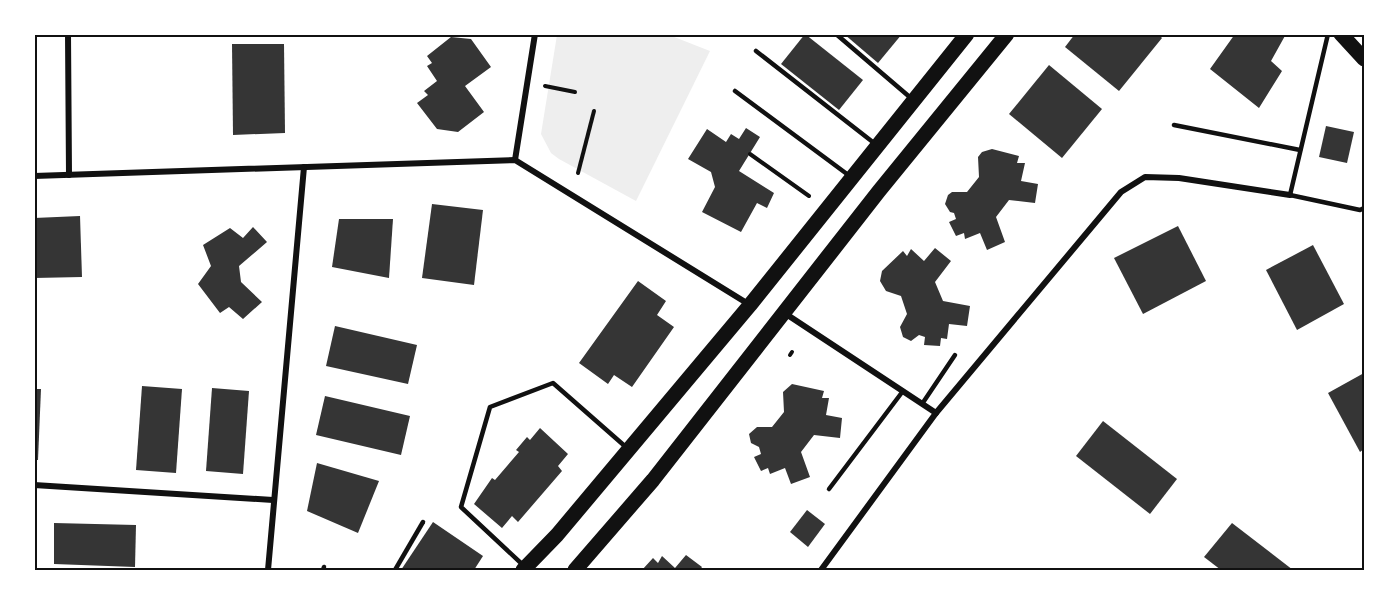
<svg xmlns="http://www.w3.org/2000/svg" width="1399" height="605" font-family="Lato,sans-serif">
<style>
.green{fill:#eee}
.building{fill:#353535}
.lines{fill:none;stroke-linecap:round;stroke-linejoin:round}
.path{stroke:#111;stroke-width:4}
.service{stroke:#111;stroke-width:4.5}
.minor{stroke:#111;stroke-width:6}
.primary{stroke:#111;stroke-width:15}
.neatline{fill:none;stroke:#111;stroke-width:2}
</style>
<rect width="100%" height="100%" fill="#fff"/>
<!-- green -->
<polygon class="green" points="557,35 669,35 710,51 636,201 559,159 551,153 541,134"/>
<!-- building -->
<g class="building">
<polygon points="805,34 863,80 839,110 781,64"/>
<polygon points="844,34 902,34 878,63"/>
<polygon points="1075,34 1158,34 1162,38 1119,91 1065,47"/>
<polygon points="1235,34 1286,34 1271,61 1282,71 1259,108 1210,69"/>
<polygon points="451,37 471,39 491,67 465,86 484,112 458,132 437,129 417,103 428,95 424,91 437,81 427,66 432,63 427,56"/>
<polygon points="232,44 284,44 285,133 233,135"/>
<polygon points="1049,65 1102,109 1062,158 1009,114"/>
<polygon points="1326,126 1354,132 1347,163 1319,157"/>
<polygon points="746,128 760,137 739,171 774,193 767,208 757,203 741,232 702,212 715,187 711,172 688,159 707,129 726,142 731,134 739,139"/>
<polygon points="992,149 1019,156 1017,163 1025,163 1021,181 1038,184 1035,203 1009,200 996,217 1005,242 987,250 980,233 965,239 964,233 956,236 949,222 956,219 954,213 950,212 945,204 948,195 952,192 967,192 979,177 978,157 982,152"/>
<polygon points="432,204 483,210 474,285 422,278"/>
<polygon points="80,216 82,277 34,278 34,218"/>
<polygon points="339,219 393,219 389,278 332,267"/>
<polygon points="1178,226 1206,281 1143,314 1114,258"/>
<polygon points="253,227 267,242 239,266 241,282 262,302 243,319 229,307 220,313 198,284 211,266 203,245 230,228 243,238"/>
<polygon points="1313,245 1344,304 1297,330 1266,270"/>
<polygon points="935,248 951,261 935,282 943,301 970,306 967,326 949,324 947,339 941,338 940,346 924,345 925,337 919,335 911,341 903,337 900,327 907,314 901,296 886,291 880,281 882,271 903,251 907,256 911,249 924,261"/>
<polygon points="638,281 666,301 657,315 674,327 632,387 614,375 608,384 579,363"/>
<polygon points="335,326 417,345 408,384 326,366"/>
<polygon points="1364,373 1364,449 1360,452 1328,393"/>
<polygon points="792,384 824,391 822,398 829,398 826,415 842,418 840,438 814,435 801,452 810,477 791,484 785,468 770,474 768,468 761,471 754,457 761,454 759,447 751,443 749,434 757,427 772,427 784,412 783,392"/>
<polygon points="142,386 182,389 176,473 136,470"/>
<polygon points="212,388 249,391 243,474 206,471"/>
<polygon points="34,389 41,389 38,460 34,460"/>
<polygon points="325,396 410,416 401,455 316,435"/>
<polygon points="1103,421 1177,479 1150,514 1076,456"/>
<polygon points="540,428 568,454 558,466 562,471 518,522 512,516 502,528 474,504 492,478 495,480 519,452 516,450 527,437 530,440"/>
<polygon points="317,463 379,481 358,533 307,511"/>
<polygon points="807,510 825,524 808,547 790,532"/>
<polygon points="433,522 483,556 474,570 401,570"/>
<polygon points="54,523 136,525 135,567 54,564"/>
<polygon points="1232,523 1293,570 1221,570 1204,557"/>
<polygon points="686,555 702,567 700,570 642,570 653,558 658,563 662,556 675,568"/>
</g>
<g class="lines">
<!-- path -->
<g class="path">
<polyline points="545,86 575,92"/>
<polyline points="750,154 809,196"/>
<polyline points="578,173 594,111"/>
<polyline points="790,355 792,352"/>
</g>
<!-- service -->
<g class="service">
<polyline points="836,34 912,99"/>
<polyline points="1328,34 1290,195 1360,210 1364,208"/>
<polyline points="756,51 874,143"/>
<polyline points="735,91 851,177"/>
<polyline points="1174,125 1300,150"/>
<polyline points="922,404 955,355"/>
<polyline points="829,489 903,391"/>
<polyline points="523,565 461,507 490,407 553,383 627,448"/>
<polyline points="323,570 324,567"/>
<polyline points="395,570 423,522"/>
</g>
<!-- minor -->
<g class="minor">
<polyline points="68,34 69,175"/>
<polyline points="515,160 535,34"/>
<polyline points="34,176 515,160 750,305"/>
<polyline points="786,314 936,413"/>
<polyline points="34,485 273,500"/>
<polyline points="268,570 304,167"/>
<polyline points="821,570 936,413 1121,192 1145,177 1179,178 1290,195"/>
</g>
<!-- primary -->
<g class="primary">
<polyline points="1341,34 1364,59"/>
<polyline points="523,570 557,535 750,305 967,34"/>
<polyline points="575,570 653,480 879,191 1007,34"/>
</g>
</g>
<!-- border -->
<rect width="1399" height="605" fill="none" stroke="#ffffff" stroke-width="72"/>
<rect x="36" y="36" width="1327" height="533" class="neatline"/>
</svg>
